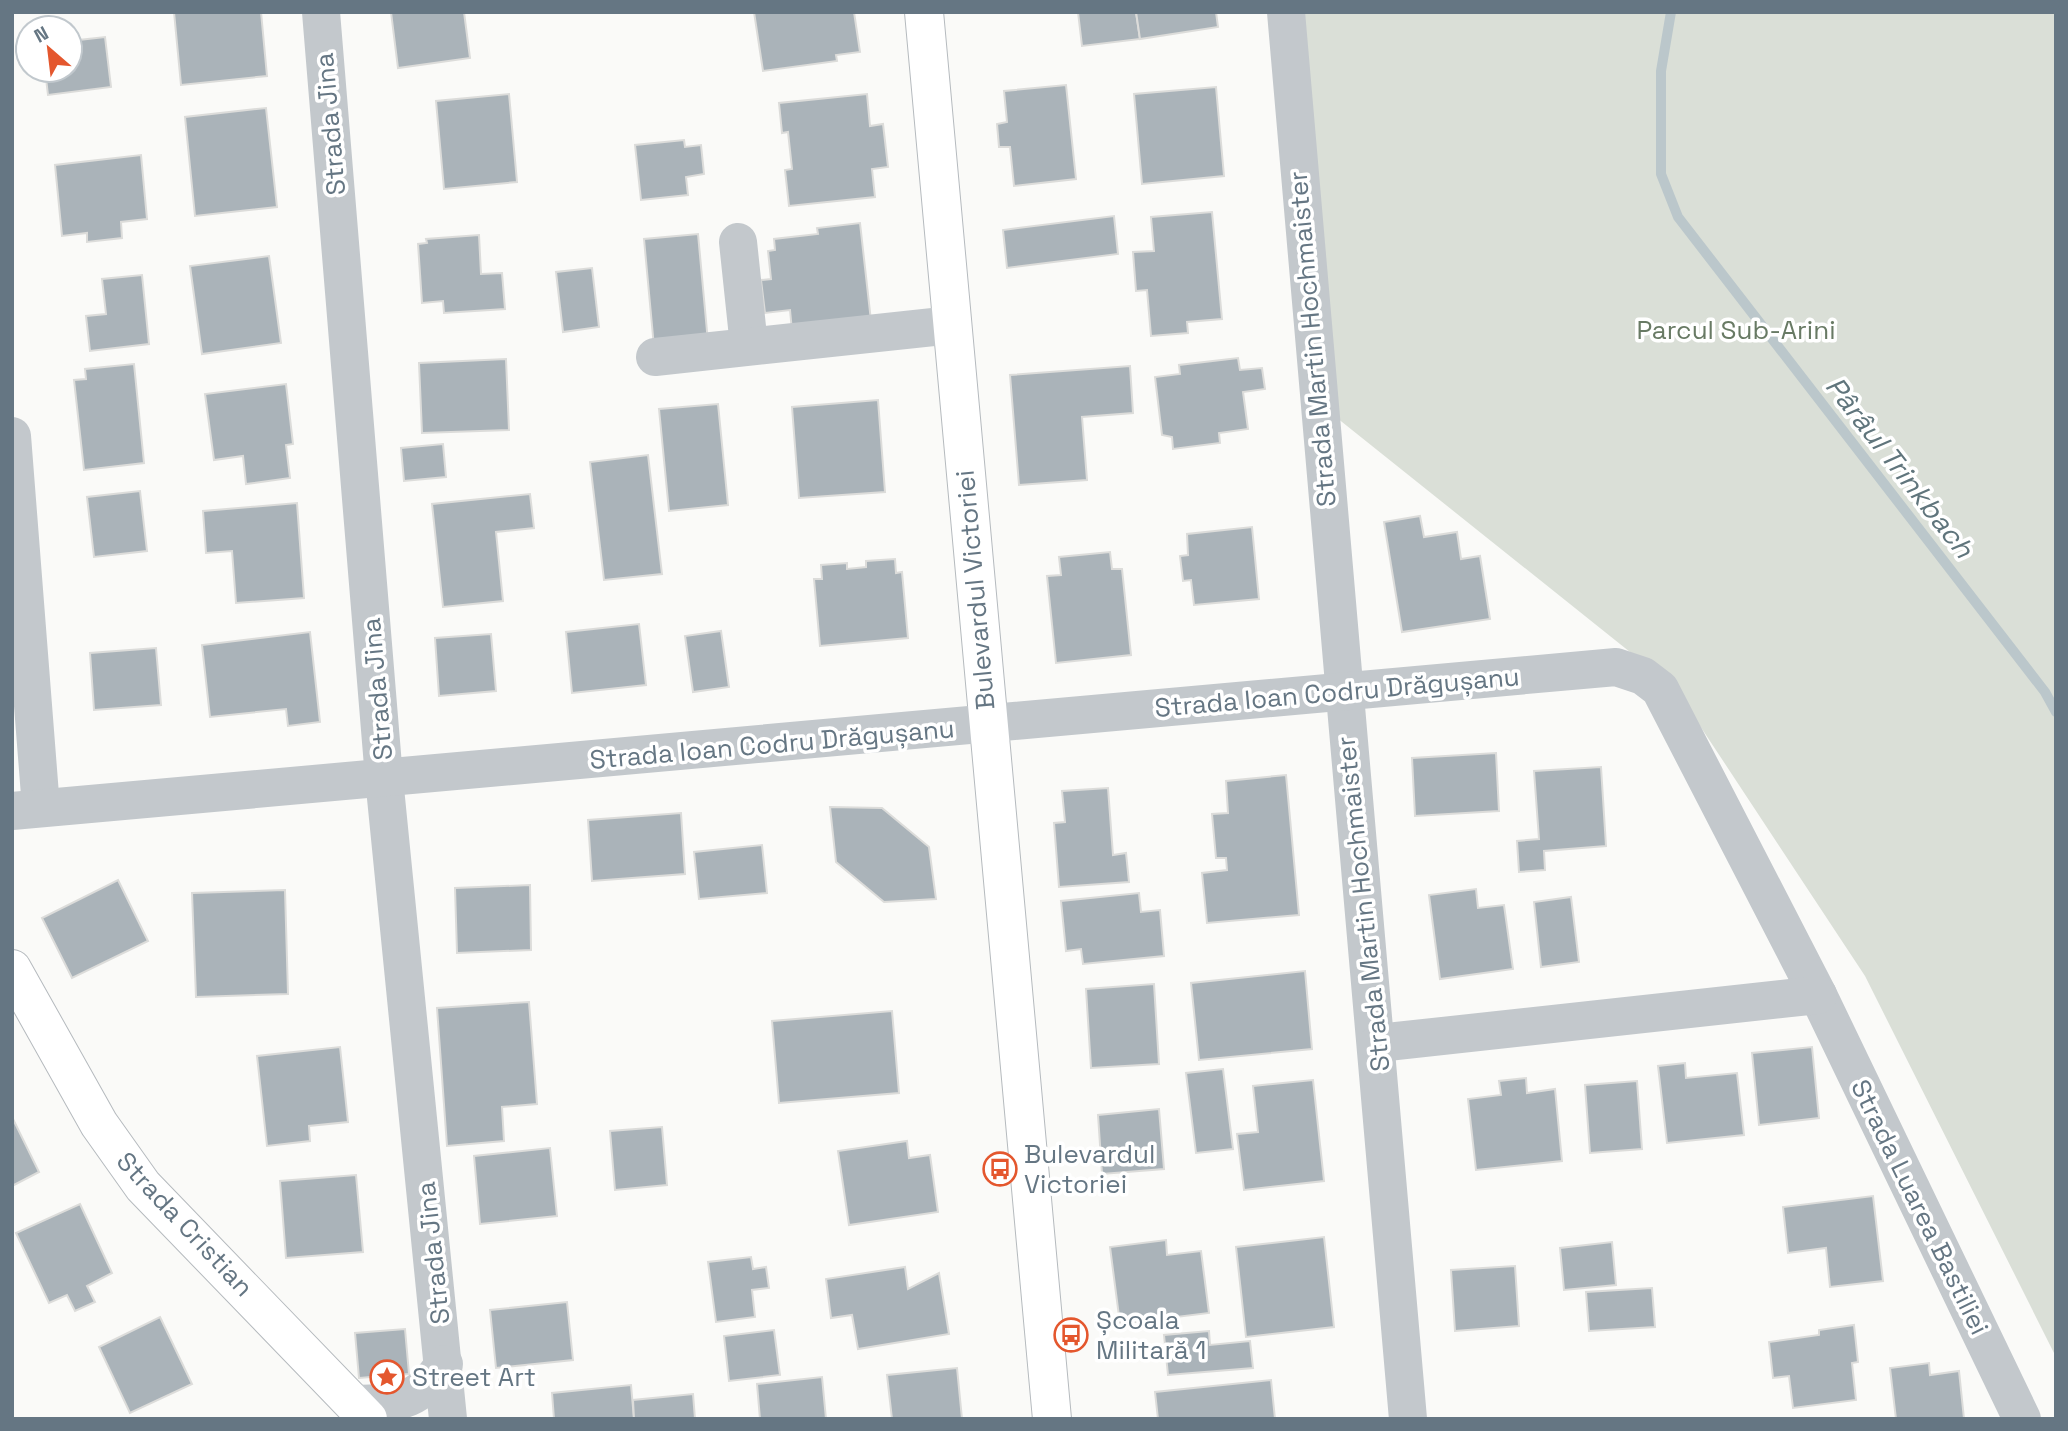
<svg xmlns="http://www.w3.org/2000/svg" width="2068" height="1431" font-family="'Space Grotesk',sans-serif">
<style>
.green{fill:#dadfd7}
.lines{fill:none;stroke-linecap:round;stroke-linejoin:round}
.stream{stroke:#bbc7cb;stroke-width:10}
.building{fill:#aab3b9;stroke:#dcdcda;stroke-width:2}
.major-casing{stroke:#b5babe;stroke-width:40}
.minor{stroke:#c3c8cc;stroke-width:38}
.major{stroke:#fff;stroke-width:38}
.labels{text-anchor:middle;stroke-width:7;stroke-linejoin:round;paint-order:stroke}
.street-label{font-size:26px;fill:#657683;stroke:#fff}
.park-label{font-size:26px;fill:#687a64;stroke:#fff}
.poi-label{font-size:26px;fill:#657683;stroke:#fff;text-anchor:start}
.water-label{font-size:28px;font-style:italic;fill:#60757c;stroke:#fff}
</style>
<rect width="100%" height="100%" fill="#fafaf8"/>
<!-- green -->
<polygon class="green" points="1286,12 2056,12 2056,1357 1865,976 1675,688 1317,402"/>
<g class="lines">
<!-- stream -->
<polyline class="stream" points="1671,12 1661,71 1661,174 1678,217 2045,692 2056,712"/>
</g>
<!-- building -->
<g class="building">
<polygon points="174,12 261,12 267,76 181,85"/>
<polygon points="391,12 464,12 470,58 398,68"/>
<polygon points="754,12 854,12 860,52 836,55 837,61 763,71"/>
<polygon points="1078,12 1136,12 1140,39 1082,46"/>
<polygon points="1136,12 1216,12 1218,27 1140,39"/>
<polygon points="105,37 111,87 48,95 45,70 70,70 70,41"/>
<polygon points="1066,85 1076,179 1014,186 1010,147 999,147 997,124 1007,122 1004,91"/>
<polygon points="1216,87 1224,176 1142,184 1134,94"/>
<polygon points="509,94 517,182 444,189 436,101"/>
<polygon points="867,94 870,126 883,124 888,167 872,169 875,197 789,206 785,170 792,169 788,132 782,133 779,103"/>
<polygon points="266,108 277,207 195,216 185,117"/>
<polygon points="684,140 685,147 701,145 704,174 686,177 688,195 641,200 635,145"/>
<polygon points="141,155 147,219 121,222 122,238 87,242 87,233 62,236 55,165"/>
<polygon points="1212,212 1222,319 1187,322 1188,333 1151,336 1147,290 1136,291 1133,252 1154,251 1151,217"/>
<polygon points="1114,216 1118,254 1007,268 1003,230"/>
<polygon points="860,223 871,321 792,331 790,310 765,313 761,280 771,279 768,251 775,250 774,239 818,234 817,228"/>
<polygon points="698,234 708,342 654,347 644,239"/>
<polygon points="479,235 481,274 502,273 505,309 444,313 443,301 422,303 418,244 427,243 426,239"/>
<polygon points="269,256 281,343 202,354 190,266"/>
<polygon points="592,268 599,327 563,332 556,272"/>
<polygon points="142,275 149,344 90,351 86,316 106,314 102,279"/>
<polygon points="1238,358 1240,370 1262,368 1265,389 1243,392 1248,429 1219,433 1220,443 1173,449 1172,437 1162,435 1155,377 1180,374 1179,365"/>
<polygon points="506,359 509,430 422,433 419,363"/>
<polygon points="134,364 144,463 84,470 74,380 86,379 85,369"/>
<polygon points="1130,366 1133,413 1082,417 1087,480 1019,485 1010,375"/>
<polygon points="286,384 293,444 286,445 290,478 246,484 243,456 214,460 205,394"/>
<polygon points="878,400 885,492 799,498 792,407"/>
<polygon points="718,404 728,505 669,511 659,409"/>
<polygon points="443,444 446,477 404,481 401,448"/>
<polygon points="648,455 662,574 604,580 590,462"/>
<polygon points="140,491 147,551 94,557 87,497"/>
<polygon points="530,494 534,528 496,532 503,601 443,607 432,504"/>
<polygon points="297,503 304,598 236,603 232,551 206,553 203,511"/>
<polygon points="1420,516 1424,537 1457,532 1461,559 1480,556 1490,619 1402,632 1384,522"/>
<polygon points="1252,527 1259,599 1194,605 1191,580 1183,581 1180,556 1188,555 1187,534"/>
<polygon points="1110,552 1112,569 1122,569 1131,655 1056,663 1047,576 1061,575 1059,557"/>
<polygon points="895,559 896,573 902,572 908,638 820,646 814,579 822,579 821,565 847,563 847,569 866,567 866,561"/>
<polygon points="639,624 646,685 572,693 566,632"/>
<polygon points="721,631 729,687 693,692 685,636"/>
<polygon points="310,632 320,722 288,726 286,709 210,717 202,645"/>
<polygon points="491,634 496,691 439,696 435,638"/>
<polygon points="156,648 161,705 94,710 90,653"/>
<polygon points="1496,753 1499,811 1415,816 1412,758"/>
<polygon points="1601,767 1606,846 1544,851 1545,870 1519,872 1517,841 1539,839 1534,771"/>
<polygon points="1286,775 1299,915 1207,923 1202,873 1227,870 1226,858 1216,858 1212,814 1228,813 1226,781"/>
<polygon points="1108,788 1113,855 1126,853 1129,882 1059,887 1054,823 1065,822 1062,791"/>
<polygon points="830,807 882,808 929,847 936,899 884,902 836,862"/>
<polygon points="681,813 685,874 592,881 588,820"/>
<polygon points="762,845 767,893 699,899 694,852"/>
<polygon points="118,880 148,941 72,978 42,918"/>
<polygon points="530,885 531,950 457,953 455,888"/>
<polygon points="1476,889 1478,908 1504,905 1513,969 1440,979 1429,895"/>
<polygon points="285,890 288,994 196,997 192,893"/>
<polygon points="1139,893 1141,912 1160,910 1164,956 1083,964 1081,949 1066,951 1061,901"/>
<polygon points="1571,897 1579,962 1541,967 1534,902"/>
<polygon points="1305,971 1312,1049 1199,1060 1191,983"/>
<polygon points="1154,984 1159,1064 1091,1068 1086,989"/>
<polygon points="529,1002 537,1104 502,1107 504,1141 447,1146 437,1008"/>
<polygon points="892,1011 899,1093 779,1103 772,1021"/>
<polygon points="340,1047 348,1122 309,1126 310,1141 267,1146 257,1056"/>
<polygon points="1812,1047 1819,1118 1759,1125 1752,1053"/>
<polygon points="1685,1063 1686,1078 1737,1073 1744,1135 1667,1143 1658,1066"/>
<polygon points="1223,1069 1233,1149 1196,1153 1186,1073"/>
<polygon points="1526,1078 1527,1093 1555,1089 1562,1161 1476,1170 1468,1099 1501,1095 1499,1081"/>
<polygon points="1313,1080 1324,1181 1244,1190 1237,1134 1258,1132 1253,1086"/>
<polygon points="1637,1081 1642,1149 1590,1153 1585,1085"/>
<polygon points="1159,1109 1164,1169 1102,1174 1098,1115"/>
<polygon points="12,1117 39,1172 12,1186"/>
<polygon points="662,1127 667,1185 615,1190 610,1131"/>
<polygon points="907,1141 909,1158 930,1155 938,1212 849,1225 838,1151"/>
<polygon points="550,1148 557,1216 480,1224 474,1156"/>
<polygon points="356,1175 363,1252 286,1258 280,1181"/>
<polygon points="1873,1196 1883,1281 1830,1287 1826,1248 1788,1253 1783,1207"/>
<polygon points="80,1204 112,1273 87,1286 95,1302 75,1311 67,1295 49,1303 16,1233"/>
<polygon points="1324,1237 1334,1327 1246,1337 1236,1247"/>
<polygon points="1166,1240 1167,1255 1201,1251 1209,1313 1120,1324 1110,1247"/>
<polygon points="1612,1242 1616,1285 1564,1290 1560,1248"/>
<polygon points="751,1257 753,1269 766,1267 769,1288 752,1290 755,1317 716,1322 708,1262"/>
<polygon points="1515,1266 1519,1326 1455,1331 1451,1270"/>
<polygon points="905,1267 908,1289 939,1273 949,1334 858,1349 852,1315 831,1318 826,1279"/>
<polygon points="1652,1288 1655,1327 1589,1331 1586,1292"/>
<polygon points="567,1302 573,1360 496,1368 490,1310"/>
<polygon points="160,1317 192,1384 130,1413 99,1347"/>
<polygon points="1854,1325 1858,1362 1852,1363 1856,1400 1793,1408 1789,1376 1773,1378 1769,1342 1819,1335 1819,1330"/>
<polygon points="405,1329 409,1374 359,1378 355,1333"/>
<polygon points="774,1330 780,1375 729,1381 724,1336"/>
<polygon points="1209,1331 1210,1345 1250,1341 1253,1368 1168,1375 1164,1335"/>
<polygon points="1929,1363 1930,1375 1959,1371 1964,1419 1896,1419 1890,1368"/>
<polygon points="957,1368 962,1419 892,1419 887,1375"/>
<polygon points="822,1377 826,1419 760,1419 757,1384"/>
<polygon points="1271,1380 1275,1419 1158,1419 1155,1392"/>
<polygon points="631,1385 634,1419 554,1419 552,1393"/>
<polygon points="693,1394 695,1419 634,1419 633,1400"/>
</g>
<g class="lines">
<defs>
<g id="major">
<polyline points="924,12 1052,1419"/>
<polyline points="12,969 99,1124 143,1186 368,1419"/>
</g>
</defs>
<!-- major casing -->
<use href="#major" class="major-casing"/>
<!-- minor -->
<g class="minor">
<polyline points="321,12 384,778 448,1419"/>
<path d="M1286 12C1323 481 1370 950 1408 1419"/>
<polyline points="738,242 749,346"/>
<polyline points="655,357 952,325"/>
<polyline points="12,436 41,808"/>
<polyline points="12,811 1616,667 1643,676 1660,689 1818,995 2022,1419"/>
<polyline points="1378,1043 1818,995"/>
<path d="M357 1404C402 1402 417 1403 444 1364"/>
</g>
<!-- major -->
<use href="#major" class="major"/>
</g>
<!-- icons -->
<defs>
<symbol id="bus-ring" viewBox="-11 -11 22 22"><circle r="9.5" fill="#fff" stroke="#e4572e" stroke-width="1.5"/><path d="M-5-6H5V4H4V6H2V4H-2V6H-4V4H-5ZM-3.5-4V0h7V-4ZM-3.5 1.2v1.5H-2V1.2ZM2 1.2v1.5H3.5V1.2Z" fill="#e4572e"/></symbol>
<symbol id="sight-ring" viewBox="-11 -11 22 22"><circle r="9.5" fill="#fff" stroke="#e4572e" stroke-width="1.5"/><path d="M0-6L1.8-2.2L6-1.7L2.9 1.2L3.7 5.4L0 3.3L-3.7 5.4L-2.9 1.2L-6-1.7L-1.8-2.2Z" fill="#e4572e"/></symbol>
</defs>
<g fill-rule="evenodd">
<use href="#bus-ring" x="981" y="1150" width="38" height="38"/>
<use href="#bus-ring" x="1052" y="1316" width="38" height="38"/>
<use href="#sight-ring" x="368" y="1358" width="38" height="38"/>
</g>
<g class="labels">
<!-- street labels -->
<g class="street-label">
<text transform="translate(330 124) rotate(-95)" y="9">Strada Jina</text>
<text transform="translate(1312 339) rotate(-95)" y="9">Strada Martin Hochmaister</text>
<text transform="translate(975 590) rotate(-95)" y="9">Bulevardul Victoriei</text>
<text transform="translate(377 689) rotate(-95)" y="9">Strada Jina</text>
<text transform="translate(1337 692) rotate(-5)" y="9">Strada Ioan Codru Drăgușanu</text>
<text transform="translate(772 744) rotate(-5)" y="9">Strada Ioan Codru Drăgușanu</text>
<text transform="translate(1363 904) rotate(-96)" y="9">Strada Martin Hochmaister</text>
<text transform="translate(1920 1207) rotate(64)" y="9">Strada Luarea Bastiliei</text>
<text transform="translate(185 1224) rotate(47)" y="9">Strada Cristian</text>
<text transform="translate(433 1253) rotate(-96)" y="9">Strada Jina</text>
</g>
<!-- park labels -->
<g class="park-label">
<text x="1736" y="339">Parcul Sub-Arini</text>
</g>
<!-- poi labels -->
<g class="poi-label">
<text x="1024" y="1163">Bulevardul<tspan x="1024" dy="30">Victoriei</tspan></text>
<text x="1096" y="1329">Școala<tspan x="1096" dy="30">Militară 1</tspan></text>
<text x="412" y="1386">Street Art</text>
</g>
<!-- water labels -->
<g class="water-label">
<text transform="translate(1900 467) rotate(52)" y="10">Pârâul Trinkbach</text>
</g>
</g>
<!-- border -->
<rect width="2068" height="1431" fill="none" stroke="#657683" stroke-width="28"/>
<!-- north arrow -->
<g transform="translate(49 49) rotate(332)"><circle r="33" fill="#ffffff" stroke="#c1c8cd" stroke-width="2"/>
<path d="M0-5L12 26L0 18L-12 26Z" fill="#e4572e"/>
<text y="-10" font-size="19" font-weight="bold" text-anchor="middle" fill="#657683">N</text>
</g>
</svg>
